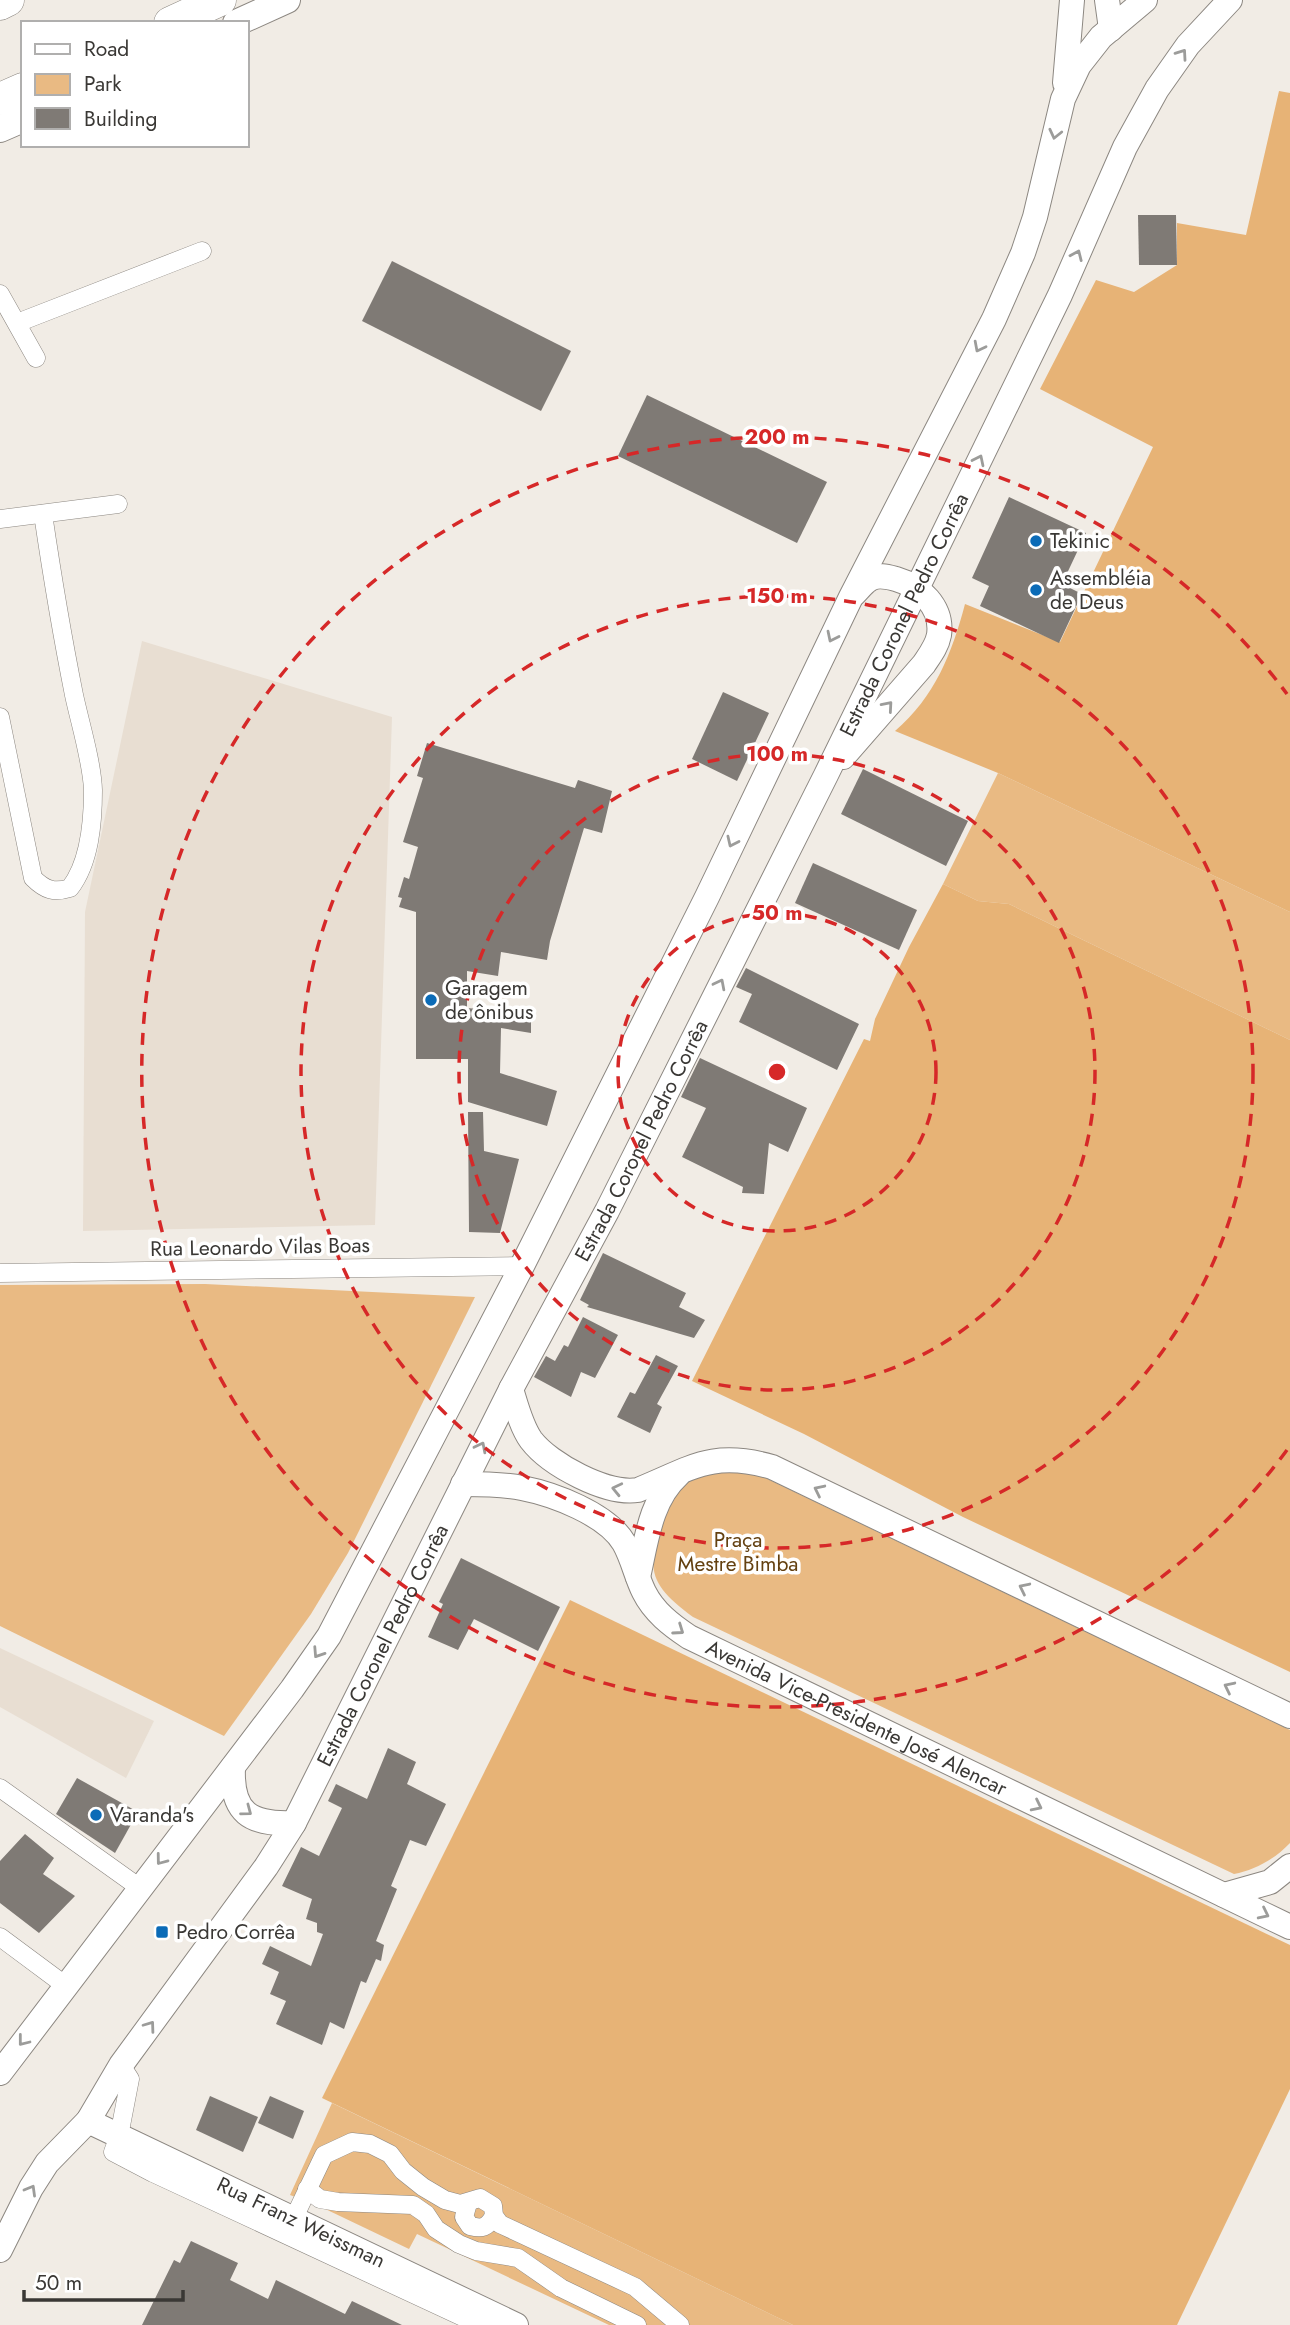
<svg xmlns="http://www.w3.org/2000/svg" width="1290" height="2325" font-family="Jost,sans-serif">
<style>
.built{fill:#e8ded2}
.green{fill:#e9ba83}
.forest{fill:#e7b376}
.building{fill:#7f7a75}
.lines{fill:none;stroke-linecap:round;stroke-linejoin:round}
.street-casing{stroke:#8c8781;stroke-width:19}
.secondary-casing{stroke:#8c8781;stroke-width:26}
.primary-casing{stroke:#8c8781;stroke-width:28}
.highway-casing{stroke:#8c8781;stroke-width:33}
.street{stroke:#fff;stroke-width:18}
.secondary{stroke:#fff;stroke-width:24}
.primary{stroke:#fff;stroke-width:26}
.highway{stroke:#fff;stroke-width:32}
.oneway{stroke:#9c9c9a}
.ring{fill:none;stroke:#d62828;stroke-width:3.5;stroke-dasharray:12 9}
.poi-dot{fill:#0b6bb7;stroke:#fff;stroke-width:2.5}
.labels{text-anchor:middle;stroke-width:7;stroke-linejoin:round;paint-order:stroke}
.poi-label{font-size:21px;fill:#3a3835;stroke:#fff;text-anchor:start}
.street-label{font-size:21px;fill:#3a3835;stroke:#fff}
.park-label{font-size:21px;fill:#644111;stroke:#fff}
.centre{fill:#d62828;stroke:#fff;stroke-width:3.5}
.ring-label{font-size:21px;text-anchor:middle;font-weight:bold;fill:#d62828;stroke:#fff;stroke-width:7;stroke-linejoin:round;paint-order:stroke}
</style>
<rect width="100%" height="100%" fill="#f1ece5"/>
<!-- built -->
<g class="built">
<polygon points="142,641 392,717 375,1225 83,1231 85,912"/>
<polygon points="0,1648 154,1721 126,1778 0,1707"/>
</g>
<!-- green -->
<g class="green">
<polygon points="998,773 1290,912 1290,1040 1009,904 978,901 943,884"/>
<polygon points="205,1284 475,1297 348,1553 311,1614 224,1736 0,1626 0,1285"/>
<path d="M747 1469 1290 1730V1843C1275 1859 1255 1870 1234 1874L693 1617C650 1585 645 1570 663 1521 670 1504 677 1487 694 1478 709 1469 730 1471 747 1469Z"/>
<polygon points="332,2103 793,2325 609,2325 417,2234 409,2249 319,2206 290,2195"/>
</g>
<!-- forest -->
<g class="forest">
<path d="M1279 91 1290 93V912L998 773 895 731C935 697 952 653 965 604L1060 642 1153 447 1040 389 1096 280 1134 292 1177 265V223L1246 235Z"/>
<polygon points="943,884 978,901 1009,904 1290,1040 1290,1672 963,1517 804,1434 692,1381 864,1039 870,1041 875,1019 909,947"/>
<polygon points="570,1600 1290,1945 1290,2089 1177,2325 793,2325 322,2098"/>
</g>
<!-- building -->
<g class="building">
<polygon points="1138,215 1176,215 1177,265 1139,265"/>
<polygon points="392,261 571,351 541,411 362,321"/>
<polygon points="647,395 827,482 797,543 618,456"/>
<polygon points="1009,497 1086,533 1062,584 1082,594 1059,643 980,606 989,586 972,578"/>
<polygon points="723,692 769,713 737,781 692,759"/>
<polygon points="427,743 575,788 578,780 612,791 602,833 584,828 550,941 547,960 501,952 498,976 467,971 467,1008 531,1014 531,1033 501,1028 500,1073 557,1091 547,1126 468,1102 468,1059 416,1059 416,912 399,907 402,898 398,897 404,877 409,879 418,847 403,842 423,778 417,776"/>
<polygon points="863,769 968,821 946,866 841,814"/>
<polygon points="813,863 917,910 899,950 795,903"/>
<polygon points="746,968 859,1024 837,1070 739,1022 752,994 736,987"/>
<polygon points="700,1058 807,1108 788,1152 769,1143 764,1194 742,1193 743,1187 682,1157 706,1108 681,1097"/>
<polygon points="468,1112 483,1112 484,1151 519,1159 500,1233 469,1232"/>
<polygon points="603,1253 686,1293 679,1307 705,1320 694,1338 587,1307 589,1305 580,1300"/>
<polygon points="583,1317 618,1335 595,1378 581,1372 571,1397 534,1377 546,1356 555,1361 564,1345 568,1347"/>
<polygon points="656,1355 678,1366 657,1404 662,1407 650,1433 617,1417 630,1392 635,1394"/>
<polygon points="461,1558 560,1607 538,1651 474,1619 458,1650 428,1637 443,1604 439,1602"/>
<polygon points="388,1748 416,1762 407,1784 446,1804 426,1846 410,1840 391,1886 397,1889 376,1941 384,1945 381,1961 376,1959 366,1983 361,1981 344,2029 330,2022 322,2045 276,2024 286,2001 270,1994 279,1972 262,1964 270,1946 311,1966 323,1934 317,1932 317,1923 306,1919 312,1899 282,1886 301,1847 319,1856 342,1808 328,1801 336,1784 367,1799"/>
<polygon points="77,1778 138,1812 115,1853 56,1814"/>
<polygon points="25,1834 54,1858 43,1874 75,1896 39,1933 0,1903 0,1861"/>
<polygon points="210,2096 258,2117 243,2152 196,2130"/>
<polygon points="270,2096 304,2111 293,2139 258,2123"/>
<polygon points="191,2241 238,2263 230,2280 268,2299 276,2280 345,2314 352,2301 402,2325 142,2325 174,2260 180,2263"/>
</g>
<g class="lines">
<defs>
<g id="street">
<polyline points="0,294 36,358"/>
<polyline points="17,323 202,251"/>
<polyline points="0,519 118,504"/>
<path d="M0 717 33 878C45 890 54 893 70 888 90 862 93 822 93 790 92 762 80 723 74 695 62 635 52 575 43 514"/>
<polyline points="0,1273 522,1266"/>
<polyline points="0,1788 140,1888"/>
<polyline points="0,1937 66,1986"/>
<polyline points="121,2065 130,2079 119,2136 113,2152 153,2173 480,2325"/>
<polyline points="307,2189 320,2199 338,2202 413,2205 426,2214 436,2229 459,2244 476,2251 518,2258 561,2288 637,2325"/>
<path d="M468 2203 464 2217 470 2226C482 2229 487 2228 494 2216"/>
<polyline points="293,2220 324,2155 352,2142 370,2144 390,2154 403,2171 423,2187 445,2200 460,2204 480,2198 493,2206 494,2216 500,2224 635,2287 680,2325"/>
</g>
<g id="secondary">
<polyline points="1107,0 1111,29"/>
<polyline points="1065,83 1072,0"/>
<path d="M843 757 924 664C930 655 937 646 939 635 943 607 920 586 896 579 888 577 878 574 870 579 864 582 859 589 854 594"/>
<path d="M511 1389C516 1405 521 1426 531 1440 550 1465 607 1495 638 1490 692 1468 712 1450 772 1467L1290 1716"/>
<path id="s1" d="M463 1484C482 1484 503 1484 522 1488 553 1494 607 1514 624 1543 633 1559 636 1576 644 1592 654 1612 671 1625 689 1637L1290 1927"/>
<path d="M638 1577C646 1543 650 1500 678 1475"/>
<path d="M233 1767C231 1813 250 1825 294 1823"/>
<polyline points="1224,1895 1270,1882 1290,1866"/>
<polyline points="0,2073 292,1689 329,1636 522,1266 707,897 851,597 994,319 1023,253 1035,217 1063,99 1079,65 1101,37 1145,0"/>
<path id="s2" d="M88 2121 516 2325"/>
<path id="s3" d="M0 2250 31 2188 47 2163 88 2121 121 2065 266 1867 294 1823 511 1389 607 1211 826 775 1060 295 1125 147 1157 89 1188 45 1230 0"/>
</g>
<g id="primary">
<polyline points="236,23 287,0"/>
<polyline points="0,129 23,119"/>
</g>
<g id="highway">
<polyline points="0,4 8,0"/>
<polyline points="170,23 220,0"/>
<polyline points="0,99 23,89"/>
</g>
</defs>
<!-- street casing -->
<use href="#street" class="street-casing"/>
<!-- secondary casing -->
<use href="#secondary" class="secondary-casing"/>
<!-- primary casing -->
<use href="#primary" class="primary-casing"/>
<!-- highway casing -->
<use href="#highway" class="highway-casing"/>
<!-- street -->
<use href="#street" class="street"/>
<!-- secondary -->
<use href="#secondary" class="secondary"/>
<!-- primary -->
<use href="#primary" class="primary"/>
<!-- highway -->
<use href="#highway" class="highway"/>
</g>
<!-- one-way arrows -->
<defs><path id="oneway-chevron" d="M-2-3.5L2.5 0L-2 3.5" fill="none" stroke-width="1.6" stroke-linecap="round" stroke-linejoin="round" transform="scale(1.75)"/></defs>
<g class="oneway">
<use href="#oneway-chevron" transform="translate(1182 54) rotate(-55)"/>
<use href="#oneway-chevron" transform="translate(1055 134) rotate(103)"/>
<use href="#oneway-chevron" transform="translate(1077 255) rotate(-66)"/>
<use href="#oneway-chevron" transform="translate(979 347) rotate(117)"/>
<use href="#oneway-chevron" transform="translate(979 460) rotate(-64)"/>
<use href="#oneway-chevron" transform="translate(832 637) rotate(116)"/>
<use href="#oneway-chevron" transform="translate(888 706) rotate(-49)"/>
<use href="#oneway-chevron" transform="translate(732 842) rotate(115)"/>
<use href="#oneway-chevron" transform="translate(720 984) rotate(-63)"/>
<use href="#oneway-chevron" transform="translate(481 1447) rotate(-63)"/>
<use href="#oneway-chevron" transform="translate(617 1489) rotate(-167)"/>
<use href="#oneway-chevron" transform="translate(819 1490) rotate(-154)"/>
<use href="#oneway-chevron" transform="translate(1024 1588) rotate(-154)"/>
<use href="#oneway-chevron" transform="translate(679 1630) rotate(35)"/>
<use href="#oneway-chevron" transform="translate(318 1653) rotate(123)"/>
<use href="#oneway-chevron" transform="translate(1229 1687) rotate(-154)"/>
<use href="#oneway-chevron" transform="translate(1037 1806) rotate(26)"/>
<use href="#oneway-chevron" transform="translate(247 1811) rotate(37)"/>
<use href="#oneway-chevron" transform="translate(161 1860) rotate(127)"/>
<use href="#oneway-chevron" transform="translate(1264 1914) rotate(26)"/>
<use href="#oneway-chevron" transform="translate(150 2026) rotate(-54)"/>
<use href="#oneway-chevron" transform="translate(23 2041) rotate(128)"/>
<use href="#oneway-chevron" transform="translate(31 2190) rotate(-60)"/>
</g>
<!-- distance rings -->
<g class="ring">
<circle cx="777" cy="1072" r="159"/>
<circle cx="777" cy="1072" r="318"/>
<circle cx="777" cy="1072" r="476"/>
<path d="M1287 1450A635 635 0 1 1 1287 694"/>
</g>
<!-- markers -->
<g class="poi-dot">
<circle cx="1036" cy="541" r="7"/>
<circle cx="1036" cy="590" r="7"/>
<circle cx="431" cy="1000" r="7"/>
<circle cx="96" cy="1815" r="7"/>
<rect x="155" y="1925" width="14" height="14" rx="3.5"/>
</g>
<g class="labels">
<!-- poi labels -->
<g class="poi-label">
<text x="1050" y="548">Tekinic</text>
<text x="1050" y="585">Assembléia<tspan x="1050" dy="24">de Deus</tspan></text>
<text x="445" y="995">Garagem<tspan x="445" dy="24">de ônibus</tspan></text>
<text x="110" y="1822">Varanda's</text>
<text x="176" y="1939">Pedro Corrêa</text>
</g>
<!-- street labels -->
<g class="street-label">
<text dy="7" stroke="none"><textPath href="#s3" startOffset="1874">Estrada Coronel Pedro Corrêa</textPath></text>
<text dy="7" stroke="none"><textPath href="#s3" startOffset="1286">Estrada Coronel Pedro Corrêa</textPath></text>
<text transform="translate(260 1247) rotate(-1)" y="7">Rua Leonardo Vilas Boas</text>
<text dy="7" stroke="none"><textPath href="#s3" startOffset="719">Estrada Coronel Pedro Corrêa</textPath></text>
<text dy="7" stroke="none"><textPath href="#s1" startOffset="481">Avenida Vice-Presidente José Alencar</textPath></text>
<text dy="7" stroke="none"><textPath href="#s2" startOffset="236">Rua Franz Weissman</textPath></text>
</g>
<!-- park labels -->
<g class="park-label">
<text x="738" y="1547">Praça<tspan x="738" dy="24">Mestre Bimba</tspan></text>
</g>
</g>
<circle cx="777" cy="1072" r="10" class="centre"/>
<g class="ring-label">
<text x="777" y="444">200 m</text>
<text x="777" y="603">150 m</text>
<text x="777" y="761">100 m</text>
<text x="777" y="920">50 m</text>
</g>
<!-- legend -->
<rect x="21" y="21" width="228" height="126" fill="#ffffff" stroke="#b0afae" stroke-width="2"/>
<rect x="35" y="44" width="35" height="10" fill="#ffffff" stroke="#b0afae" stroke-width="2"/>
<text x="84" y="56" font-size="21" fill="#3a3835">Road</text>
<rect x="35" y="74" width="35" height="21" fill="#e9ba83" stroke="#b0afae" stroke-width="2"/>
<text x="84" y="91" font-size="21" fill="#3a3835">Park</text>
<rect x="35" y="108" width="35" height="21" fill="#7f7a75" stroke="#b0afae" stroke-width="2"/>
<text x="84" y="126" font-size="21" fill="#3a3835">Building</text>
<!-- scale -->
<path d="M24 2290v10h159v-10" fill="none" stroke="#3a3835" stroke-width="3.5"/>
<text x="35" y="2290" font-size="21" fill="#3a3835" stroke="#ffffff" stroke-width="5" paint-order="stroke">50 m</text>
</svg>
